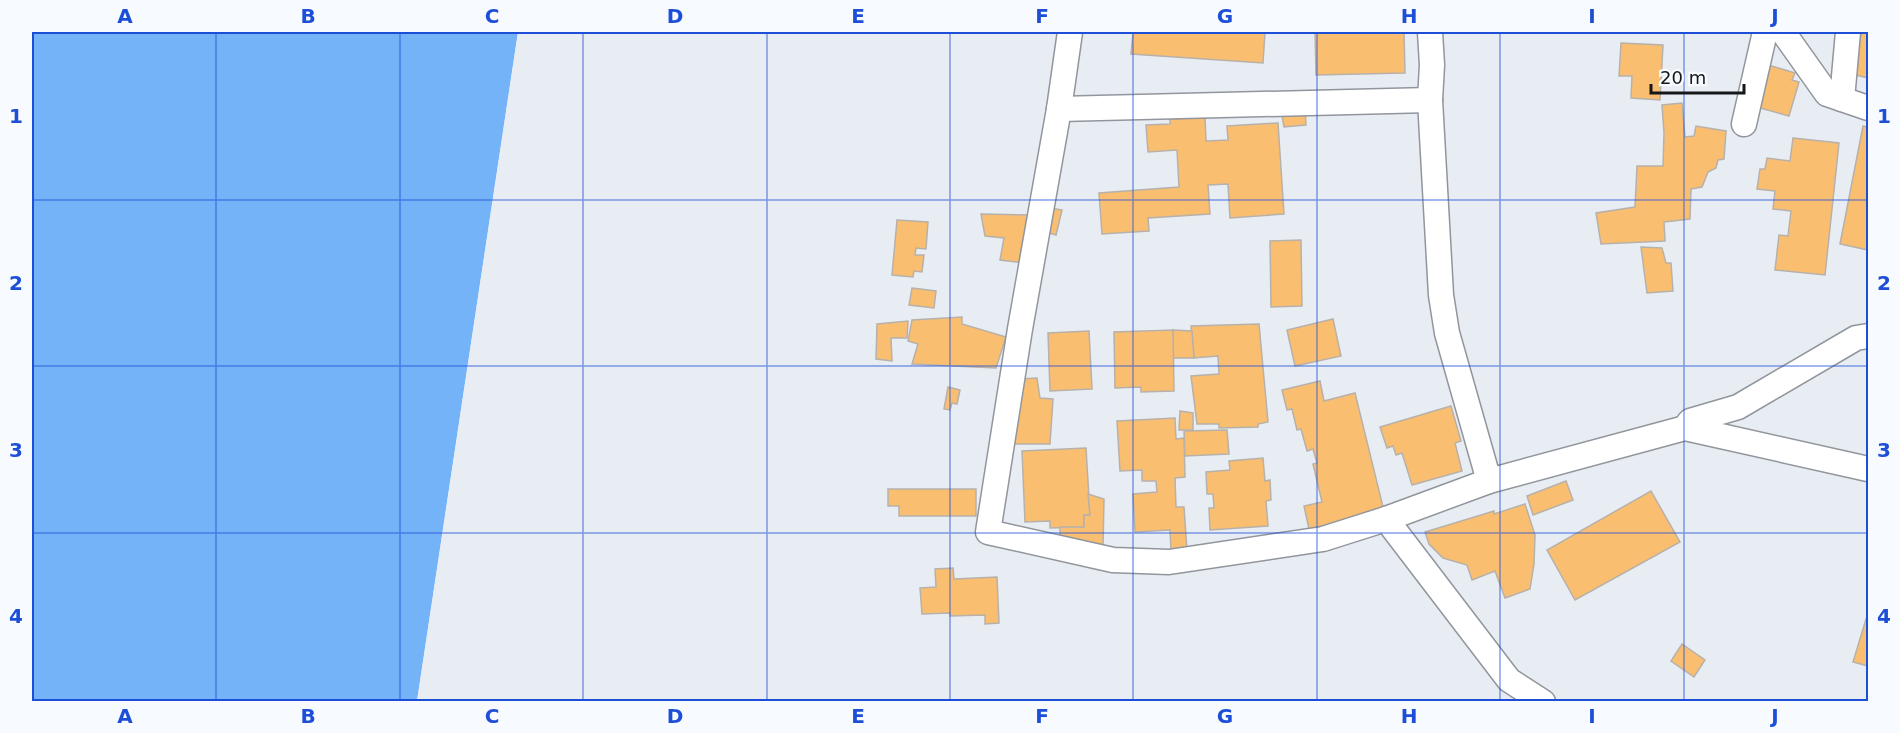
<svg xmlns="http://www.w3.org/2000/svg" width="1900" height="733" font-family="'DejaVu Sans',sans-serif">
<style>
.water{fill:#74b3f7}
.pier{fill:#e8edf4}
.building{fill:#fabe71;stroke:#b7b1aa;stroke-width:1.5}
.lines{fill:none;stroke-linecap:round;stroke-linejoin:round}
.minor-casing{stroke:#91959c;stroke-width:27}
.minor{stroke:#fff;stroke-width:24}
.grid{fill:none;stroke:#1d4ed8;stroke-width:1.5;stroke-opacity:0.55}
.neatline{fill:none;stroke:#1d4ed8;stroke-width:2}
.grid-label{font-size:20px;text-anchor:middle;font-weight:bold;fill:#1d4ed8}
</style>
<rect width="100%" height="100%" fill="#e8edf4"/>
<!-- water -->
<polygon class="water" points="32,32 518,32 417,701 32,701"/>
<!-- pier -->
<polygon class="pier" points="518,32 521,32 420,702 417,701"/>
<!-- building -->
<g class="building">
<polygon points="1133,32 1265,32 1263,63 1131,54"/>
<polygon points="1315,32 1404,32 1405,73 1316,75"/>
<polygon points="1862,32 1868,32 1868,78 1851,74"/>
<polygon points="1621,43 1663,45 1660,100 1631,98 1632,76 1619,76"/>
<polygon points="1765,64 1795,73 1792,80 1799,82 1789,116 1753,106"/>
<polygon points="1682,103 1685,137 1694,136 1696,126 1726,131 1724,159 1718,160 1716,168 1708,172 1702,187 1691,189 1690,219 1664,222 1665,241 1601,244 1596,213 1635,207 1637,166 1663,166 1664,133 1662,105"/>
<polygon points="1305,107 1306,125 1284,127 1281,110"/>
<polygon points="1205,117 1206,141 1228,140 1227,126 1278,123 1284,214 1230,218 1228,184 1208,185 1210,214 1148,218 1149,231 1102,234 1099,193 1179,187 1177,150 1148,152 1146,125 1170,124 1170,119"/>
<polygon points="1863,126 1868,127 1868,250 1840,244"/>
<polygon points="1793,138 1839,143 1825,275 1775,270 1779,235 1788,236 1791,211 1773,209 1775,191 1757,189 1760,169 1765,169 1767,158 1790,161"/>
<polygon points="1051,208 1062,210 1056,235 1046,232"/>
<polygon points="981,214 1032,215 1024,263 1000,260 1004,238 985,236"/>
<polygon points="897,220 928,222 926,249 916,248 915,255 924,255 922,272 914,271 913,277 892,275"/>
<polygon points="1301,240 1302,306 1271,307 1270,241"/>
<polygon points="1641,247 1662,248 1666,263 1671,263 1673,291 1647,293"/>
<polygon points="912,288 936,291 934,308 909,305"/>
<polygon points="962,317 962,324 1006,337 996,368 912,364 918,344 908,341 912,320"/>
<polygon points="1333,319 1341,356 1295,366 1287,330"/>
<polygon points="908,321 907,338 891,338 892,361 876,359 877,324"/>
<polygon points="1259,324 1268,422 1258,424 1258,427 1219,428 1219,424 1197,424 1191,376 1219,374 1218,356 1194,358 1191,326"/>
<polygon points="1173,330 1192,331 1194,358 1173,358"/>
<polygon points="1173,330 1174,391 1141,392 1141,387 1115,388 1114,332"/>
<polygon points="1089,331 1092,389 1050,391 1048,333"/>
<polygon points="1037,378 1040,398 1053,399 1050,444 1008,444 1019,379"/>
<polygon points="1320,381 1324,401 1355,393 1384,511 1309,529 1304,506 1322,502 1313,464 1317,463 1313,449 1307,451 1301,429 1297,430 1292,409 1287,410 1282,390"/>
<polygon points="948,387 960,390 957,404 952,403 950,410 944,409"/>
<polygon points="1451,406 1461,441 1455,443 1462,471 1412,485 1402,453 1396,455 1393,446 1387,448 1380,427"/>
<polygon points="1180,411 1193,413 1193,430 1179,430"/>
<polygon points="1175,418 1176,439 1184,438 1185,477 1175,478 1176,507 1184,507 1187,550 1171,551 1170,530 1135,532 1133,494 1157,492 1156,481 1142,481 1142,470 1120,471 1117,421"/>
<polygon points="1227,430 1229,454 1185,456 1184,431"/>
<polygon points="1086,448 1090,515 1084,515 1084,527 1050,528 1050,521 1025,522 1022,451"/>
<polygon points="1263,458 1265,481 1270,480 1271,500 1266,501 1268,526 1210,530 1209,508 1214,508 1213,494 1207,494 1206,472 1230,470 1229,461"/>
<polygon points="1566,481 1573,500 1533,515 1527,496"/>
<polygon points="888,489 976,489 976,516 899,516 899,506 888,506"/>
<polygon points="1651,491 1680,542 1575,600 1547,550"/>
<polygon points="1088,494 1104,499 1103,548 1060,538 1060,527 1084,527 1084,515 1090,515"/>
<polygon points="1525,504 1535,535 1534,564 1530,589 1505,598 1495,571 1472,580 1467,565 1443,558 1429,544 1425,532 1494,511 1494,514"/>
<polygon points="953,568 954,579 997,577 999,623 985,624 985,615 950,616 950,613 922,614 920,588 936,587 935,569"/>
<polygon points="1866,619 1868,620 1868,666 1853,662"/>
<polygon points="1682,644 1705,660 1694,677 1671,661"/>
</g>
<g class="lines">
<defs>
<g id="minor">
<polyline points="1070,32 1059,109 1020,329 988,532 1113,560 1169,562 1323,539 1386,519 1489,481 1685,428 1868,469"/>
<polyline points="1430,32 1432,65 1430,100 1441,295 1447,333 1489,481"/>
<polyline points="1783,32 1827,94 1868,108"/>
<polyline points="1842,99 1848,32"/>
<polyline points="1059,109 1430,100"/>
<polyline points="1744,124 1765,32"/>
<polyline points="1685,428 1690,421 1738,407 1856,338 1868,336"/>
<polyline points="1386,519 1509,680 1543,702"/>
</g>
</defs>
<!-- minor casing -->
<use href="#minor" class="minor-casing"/>
<!-- minor -->
<use href="#minor" class="minor"/>
</g>
<!-- grid -->
<path class="grid" d="M216 32V702M400 32V702M583 32V702M767 32V702M950 32V702M1133 32V702M1317 32V702M1500 32V702M1684 32V702M32 200H1868M32 366H1868M32 533H1868"/>
<!-- border -->
<rect width="1900" height="733" fill="none" stroke="#f7fafe" stroke-width="66"/>
<!-- scale -->
<path d="M1651 84v9h93v-9" fill="none" stroke="#151719" stroke-width="3"/>
<text x="1660" y="84" font-size="18" fill="#151719" stroke="#f7fafe" stroke-width="4.5" paint-order="stroke">20 m</text>
<rect x="33" y="33" width="1834" height="667" class="neatline"/>
<g class="grid-label">
<text x="125" y="23">A</text>
<text x="308" y="23">B</text>
<text x="492" y="23">C</text>
<text x="675" y="23">D</text>
<text x="858" y="23">E</text>
<text x="1042" y="23">F</text>
<text x="1225" y="23">G</text>
<text x="1409" y="23">H</text>
<text x="1592" y="23">I</text>
<text x="1775" y="23">J</text>
<text x="16" y="123">1</text>
<text x="1884" y="123">1</text>
<text x="16" y="290">2</text>
<text x="1884" y="290">2</text>
<text x="16" y="457">3</text>
<text x="1884" y="457">3</text>
<text x="16" y="623">4</text>
<text x="1884" y="623">4</text>
<text x="125" y="723">A</text>
<text x="308" y="723">B</text>
<text x="492" y="723">C</text>
<text x="675" y="723">D</text>
<text x="858" y="723">E</text>
<text x="1042" y="723">F</text>
<text x="1225" y="723">G</text>
<text x="1409" y="723">H</text>
<text x="1592" y="723">I</text>
<text x="1775" y="723">J</text>
</g>
</svg>
